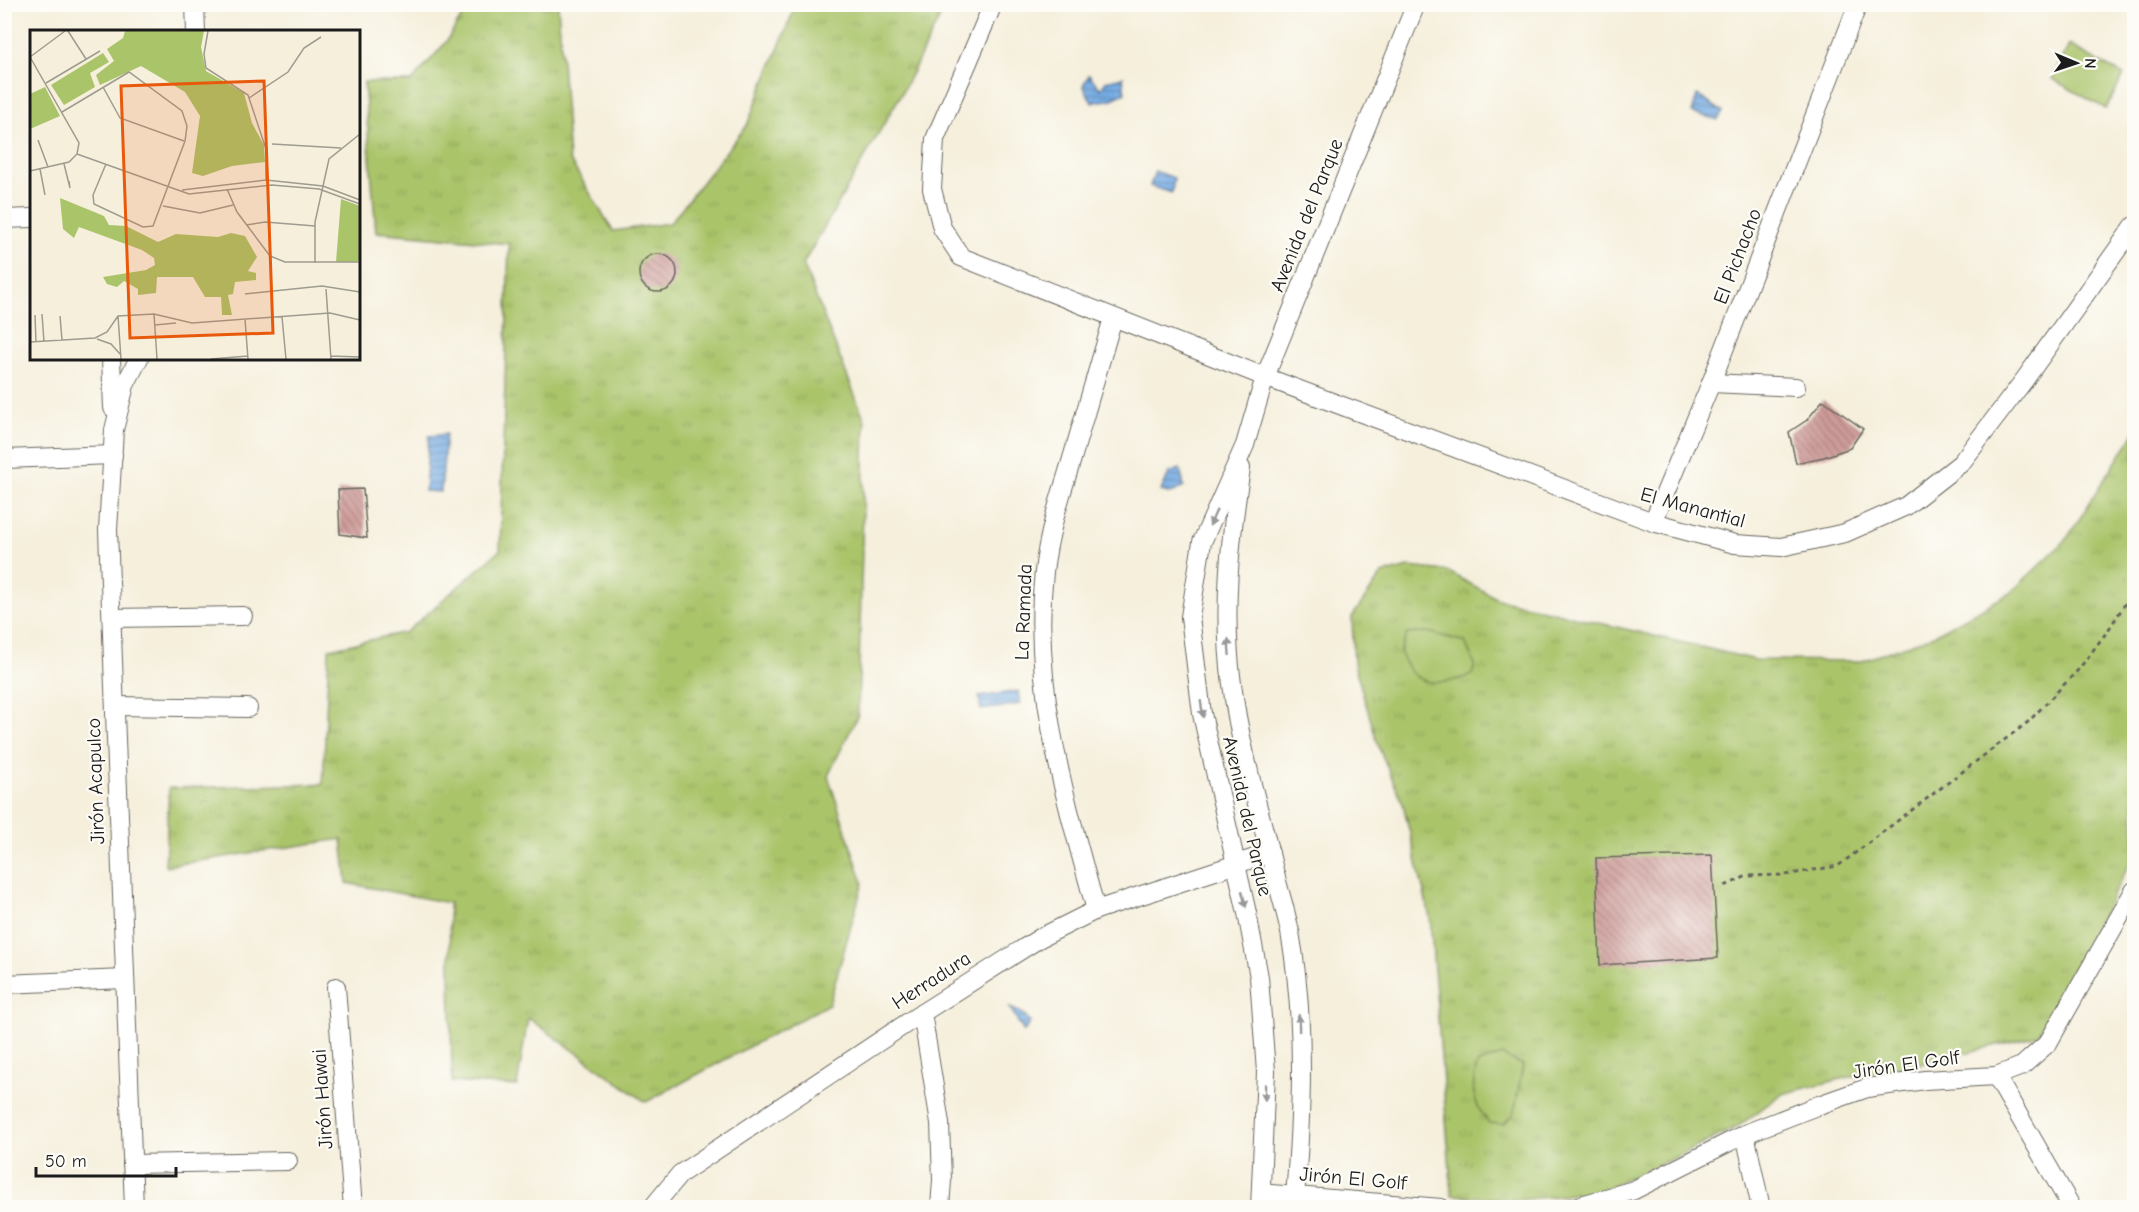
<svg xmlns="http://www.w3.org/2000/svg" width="2139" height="1212" font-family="'Comic Neue',sans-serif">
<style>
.grass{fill:url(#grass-tufts);stroke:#637043;stroke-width:1.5}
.garden{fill:#aac46a;stroke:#637043;stroke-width:1.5}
.water{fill:url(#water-rules);stroke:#48637f;stroke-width:1.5}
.building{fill:url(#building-back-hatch)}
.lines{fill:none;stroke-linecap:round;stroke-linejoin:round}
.minor-casing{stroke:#68665f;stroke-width:20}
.path{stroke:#68665f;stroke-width:3;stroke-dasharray:4.5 4.5;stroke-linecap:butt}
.minor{stroke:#fff;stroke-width:18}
.oneway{fill:#999}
.labels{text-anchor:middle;stroke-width:4.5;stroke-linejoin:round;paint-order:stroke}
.street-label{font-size:20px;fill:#1c1c1c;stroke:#fdfcf7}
.inset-road{fill:none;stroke:#9e9b8f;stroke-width:1.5}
.view{fill:#e8590c;fill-opacity:0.15;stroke:#e8590c;stroke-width:3}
.inset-edge{fill:none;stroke:#1c1c1c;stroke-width:3}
</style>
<defs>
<pattern id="grass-tufts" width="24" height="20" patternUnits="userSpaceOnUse" patternTransform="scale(1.5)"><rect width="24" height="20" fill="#aac46a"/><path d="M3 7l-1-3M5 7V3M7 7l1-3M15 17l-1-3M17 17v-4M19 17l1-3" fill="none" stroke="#92a85b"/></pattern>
<pattern id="water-rules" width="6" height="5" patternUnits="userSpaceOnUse" patternTransform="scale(1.5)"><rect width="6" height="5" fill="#75aae2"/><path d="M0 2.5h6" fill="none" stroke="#5f8ab6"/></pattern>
<pattern id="building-back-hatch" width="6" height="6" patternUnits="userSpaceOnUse" patternTransform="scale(1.5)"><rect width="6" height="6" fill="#ce9b99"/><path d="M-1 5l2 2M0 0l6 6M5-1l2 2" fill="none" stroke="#a67e7c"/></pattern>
</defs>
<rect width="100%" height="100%" fill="#fdfcf7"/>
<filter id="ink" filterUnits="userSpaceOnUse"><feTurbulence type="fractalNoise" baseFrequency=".0167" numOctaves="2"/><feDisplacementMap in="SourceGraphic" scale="12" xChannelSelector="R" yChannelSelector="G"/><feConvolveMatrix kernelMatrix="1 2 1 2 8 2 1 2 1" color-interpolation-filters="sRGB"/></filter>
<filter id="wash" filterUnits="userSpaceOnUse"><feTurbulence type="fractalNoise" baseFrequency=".008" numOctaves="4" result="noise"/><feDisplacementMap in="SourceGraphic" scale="24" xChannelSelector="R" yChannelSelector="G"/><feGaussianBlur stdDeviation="1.35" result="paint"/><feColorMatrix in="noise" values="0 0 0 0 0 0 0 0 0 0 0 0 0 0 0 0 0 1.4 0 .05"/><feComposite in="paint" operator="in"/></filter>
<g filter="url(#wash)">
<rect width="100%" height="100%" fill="#f5efdc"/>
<!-- grass -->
<g class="grass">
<polygon points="469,5 558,5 569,159 613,231 670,223 747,125 796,5 946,5 903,91 803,264 865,421 858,715 828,776 863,883 829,1004 646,1102 528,1018 517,1086 452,1082 449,903 347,883 342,839 165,866 169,788 323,784 329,649 406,632 500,550 509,244 376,232 364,82 411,82 446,42"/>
<polygon points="2134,433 2134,856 2038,1035 1923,1063 1845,1078 1782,1094 1737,1127 1674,1158 1597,1192 1519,1200 1452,1195 1430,918 1403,804 1379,748 1354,664 1352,617 1382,574 1409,567 1447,571 1498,599 1756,660 1862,661 1930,637 2010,593 2066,540"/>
</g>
<!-- garden -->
<g class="garden">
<polygon points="2069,45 2124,75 2106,109 2052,79"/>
<path d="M1428 632 1465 642 1475 665 1472 675C1455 681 1427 689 1412 673 1407 668 1404 659 1400 652L1407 634Z"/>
<path d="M1502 1055 1523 1065 1514 1114 1503 1124 1489 1123C1472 1103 1470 1087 1478 1063Z"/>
</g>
<!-- water -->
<g class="water">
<polygon points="1089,75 1101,89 1106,81 1123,77 1125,93 1112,99 1092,103 1083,85"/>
<polygon points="1697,95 1723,112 1718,120 1692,113"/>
<polygon points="1155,171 1174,178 1172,193 1150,186"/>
<polygon points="446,434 441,492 425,491 429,436"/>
<polygon points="1180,469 1184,486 1171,494 1161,491 1169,473"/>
<polygon points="1018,691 1020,704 981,710 979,697"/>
<polygon points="1010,1008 1022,1013 1030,1022 1024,1032"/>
</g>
<g id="blocks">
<!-- building -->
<g class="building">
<circle cx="658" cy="273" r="19"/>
<polygon points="1823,400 1863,429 1850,448 1824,457 1796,463 1789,432 1807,420"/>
<polygon points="363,489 367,538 340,534 338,490"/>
<polygon points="1712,855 1718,958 1600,965 1596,858"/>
</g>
</g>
</g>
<g filter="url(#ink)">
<use href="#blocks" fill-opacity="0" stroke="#68665f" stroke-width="1.5"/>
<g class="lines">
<defs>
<g id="minor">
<polyline points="195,4 196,32"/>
<polyline points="993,4 935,139 932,189 942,228 961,257 1265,377 1653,522 1735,544 1781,547 1845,533 1906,506 1961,463 2025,379 2134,226"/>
<polyline points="4,219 32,218"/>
<polyline points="111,358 113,408"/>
<polyline points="1711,383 1796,387"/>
<polyline points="4,459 113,455"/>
<path d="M1241 468C1230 539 1222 612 1232 684 1240 748 1260 812 1275 874 1280 893 1286 912 1290 932 1306 1021 1302 1117 1294 1208"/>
<polyline points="1653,522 1711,383 1858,4"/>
<polyline points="112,618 243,616"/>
<polyline points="115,706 248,708"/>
<path d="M1096 910C1066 801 1031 687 1044 572 1048 534 1060 498 1071 462 1085 414 1099 366 1113 318"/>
<polyline points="4,984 125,979"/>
<polyline points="336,987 353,1208"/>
<polyline points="922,1013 940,1123 942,1180 940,1208"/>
<polyline points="1996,1076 2072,1208"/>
<polyline points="1745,1134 1761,1208"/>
<polyline points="132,1164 288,1161"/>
<polyline points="1261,1193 1441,1208"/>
<polyline points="134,1208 108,530 114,430 125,385 139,358"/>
<polyline points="652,1208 680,1174 922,1013 1040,938 1096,910 1270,853"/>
<polyline points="1260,1208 1266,1072 1259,977 1247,913 1202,714 1190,617 1202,542 1245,445 1265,377 1416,4"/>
<polyline points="1571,1208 1634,1190 1745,1134 1819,1105 1867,1088 1925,1080 1996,1076 2022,1066 2048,1043 2134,891"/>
</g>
</defs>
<!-- minor casing -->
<use href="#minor" class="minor-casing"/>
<!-- path -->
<polyline class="path" points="1725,886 1747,876 1785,875 1838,866 2028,722 2079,669 2109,629 2134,590"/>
<!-- minor -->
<use href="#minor" class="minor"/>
</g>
<!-- one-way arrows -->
<defs><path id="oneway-solid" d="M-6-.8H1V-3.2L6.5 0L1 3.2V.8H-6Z" transform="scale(1.5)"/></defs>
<g class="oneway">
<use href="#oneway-solid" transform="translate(1213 518) rotate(114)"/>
<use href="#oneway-solid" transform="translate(1229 647) rotate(-94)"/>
<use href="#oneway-solid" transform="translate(1202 709) rotate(81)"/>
<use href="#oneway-solid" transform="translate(1244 899) rotate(76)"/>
<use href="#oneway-solid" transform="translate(1299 1023) rotate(-91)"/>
<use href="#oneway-solid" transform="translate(1265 1092) rotate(91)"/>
</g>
</g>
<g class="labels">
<!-- street labels -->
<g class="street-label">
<text transform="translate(1306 215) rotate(-68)" y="7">Avenida del Parque</text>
<text transform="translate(1737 256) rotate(-69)" y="7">El Pichacho</text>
<text transform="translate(1693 507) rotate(15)" y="7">El Manantial</text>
<text transform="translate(1023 612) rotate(-88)" y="7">La Ramada</text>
<text transform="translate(95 781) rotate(-92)" y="7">Jirón Acapulco</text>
<text transform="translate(1248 816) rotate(77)" y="7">Avenida del Parque</text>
<text transform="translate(931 980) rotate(-33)" y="7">Herradura</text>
<text transform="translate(1906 1064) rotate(-8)" y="7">Jirón El Golf</text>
<text transform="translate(322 1099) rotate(-94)" y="7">Jirón Hawai</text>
<text transform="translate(1353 1178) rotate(5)" y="7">Jirón El Golf</text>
</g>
</g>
<!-- overview -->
<g transform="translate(30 30)">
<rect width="330" height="330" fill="#f5efdc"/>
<path d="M95 1H174L171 17 176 41 214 63 222 93 234 115 235 132 202 136 173 146 162 143 170 86 155 62 111 36 70 55 66 45 84 31 77 19 93 8ZM15 57 30 86 0 99V64ZM30 168 74 186 79 195 96 196 128 212 146 204 188 207 201 203 215 206 227 227 218 241 226 243V250L205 252 203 264 198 265 202 285H192L191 267H175L163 247H127L126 263 108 265V259L94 251 87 257 77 254 73 247 116 240 125 235 124 228 112 220 49 197 44 208 33 199ZM311 169 330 176V230L326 232H306Z" fill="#aac46a"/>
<path d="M73 23 79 32 60 43 65 57 34 75 21 55Z" fill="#aac46a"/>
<path class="inset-road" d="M38 1 56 29M178 1 174 24 176 38 218 65 236 119V151M0 27 49 113 47 124 39 132 0 141M0 27 35 1M16 53 70 21M73 57 90 88 154 111M219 68 258 42 274 18 291 7M32 82 99 42 152 81 157 96 155 111 123 196 113 197 64 174 63 165 76 134M8 110 18 137M242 114 311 118M47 124 159 164 242 155 289 159 330 174M34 134 40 158 39 151M10 139 15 165M197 159 207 182 240 226 255 232H330M152 160 236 150 293 156 330 170M133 176 170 183 203 175M216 195 235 192 285 196M285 233V192L299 129 330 104M296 259 301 329M215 264 292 256 330 262M12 284 14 312M124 284 127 329M5 285 6 312M30 286 32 310M88 286 91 329M252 287 256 329M215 289 218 329M125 295 146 293M67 309 81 314 90 324M0 312 65 308 77 302 88 286 124 284 162 293 300 283 330 290M301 326 330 327M181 329 218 326"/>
<path class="view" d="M234 51 243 303 100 308 91 56Z"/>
<rect width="330" height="330" class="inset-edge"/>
</g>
<!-- margin -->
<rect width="2139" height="1212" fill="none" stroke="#fdfcf7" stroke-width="24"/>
<!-- north arrow -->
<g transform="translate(2076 63) rotate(92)" stroke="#fdfcf7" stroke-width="4.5" paint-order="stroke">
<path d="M0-4.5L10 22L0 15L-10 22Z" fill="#1c1c1c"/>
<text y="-9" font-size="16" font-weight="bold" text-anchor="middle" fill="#1c1c1c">N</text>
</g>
<!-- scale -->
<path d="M36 1167v9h140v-9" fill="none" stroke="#1c1c1c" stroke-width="3"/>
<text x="45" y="1167" font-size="18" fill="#1c1c1c" stroke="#fdfcf7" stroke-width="4.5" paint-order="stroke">50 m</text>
</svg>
